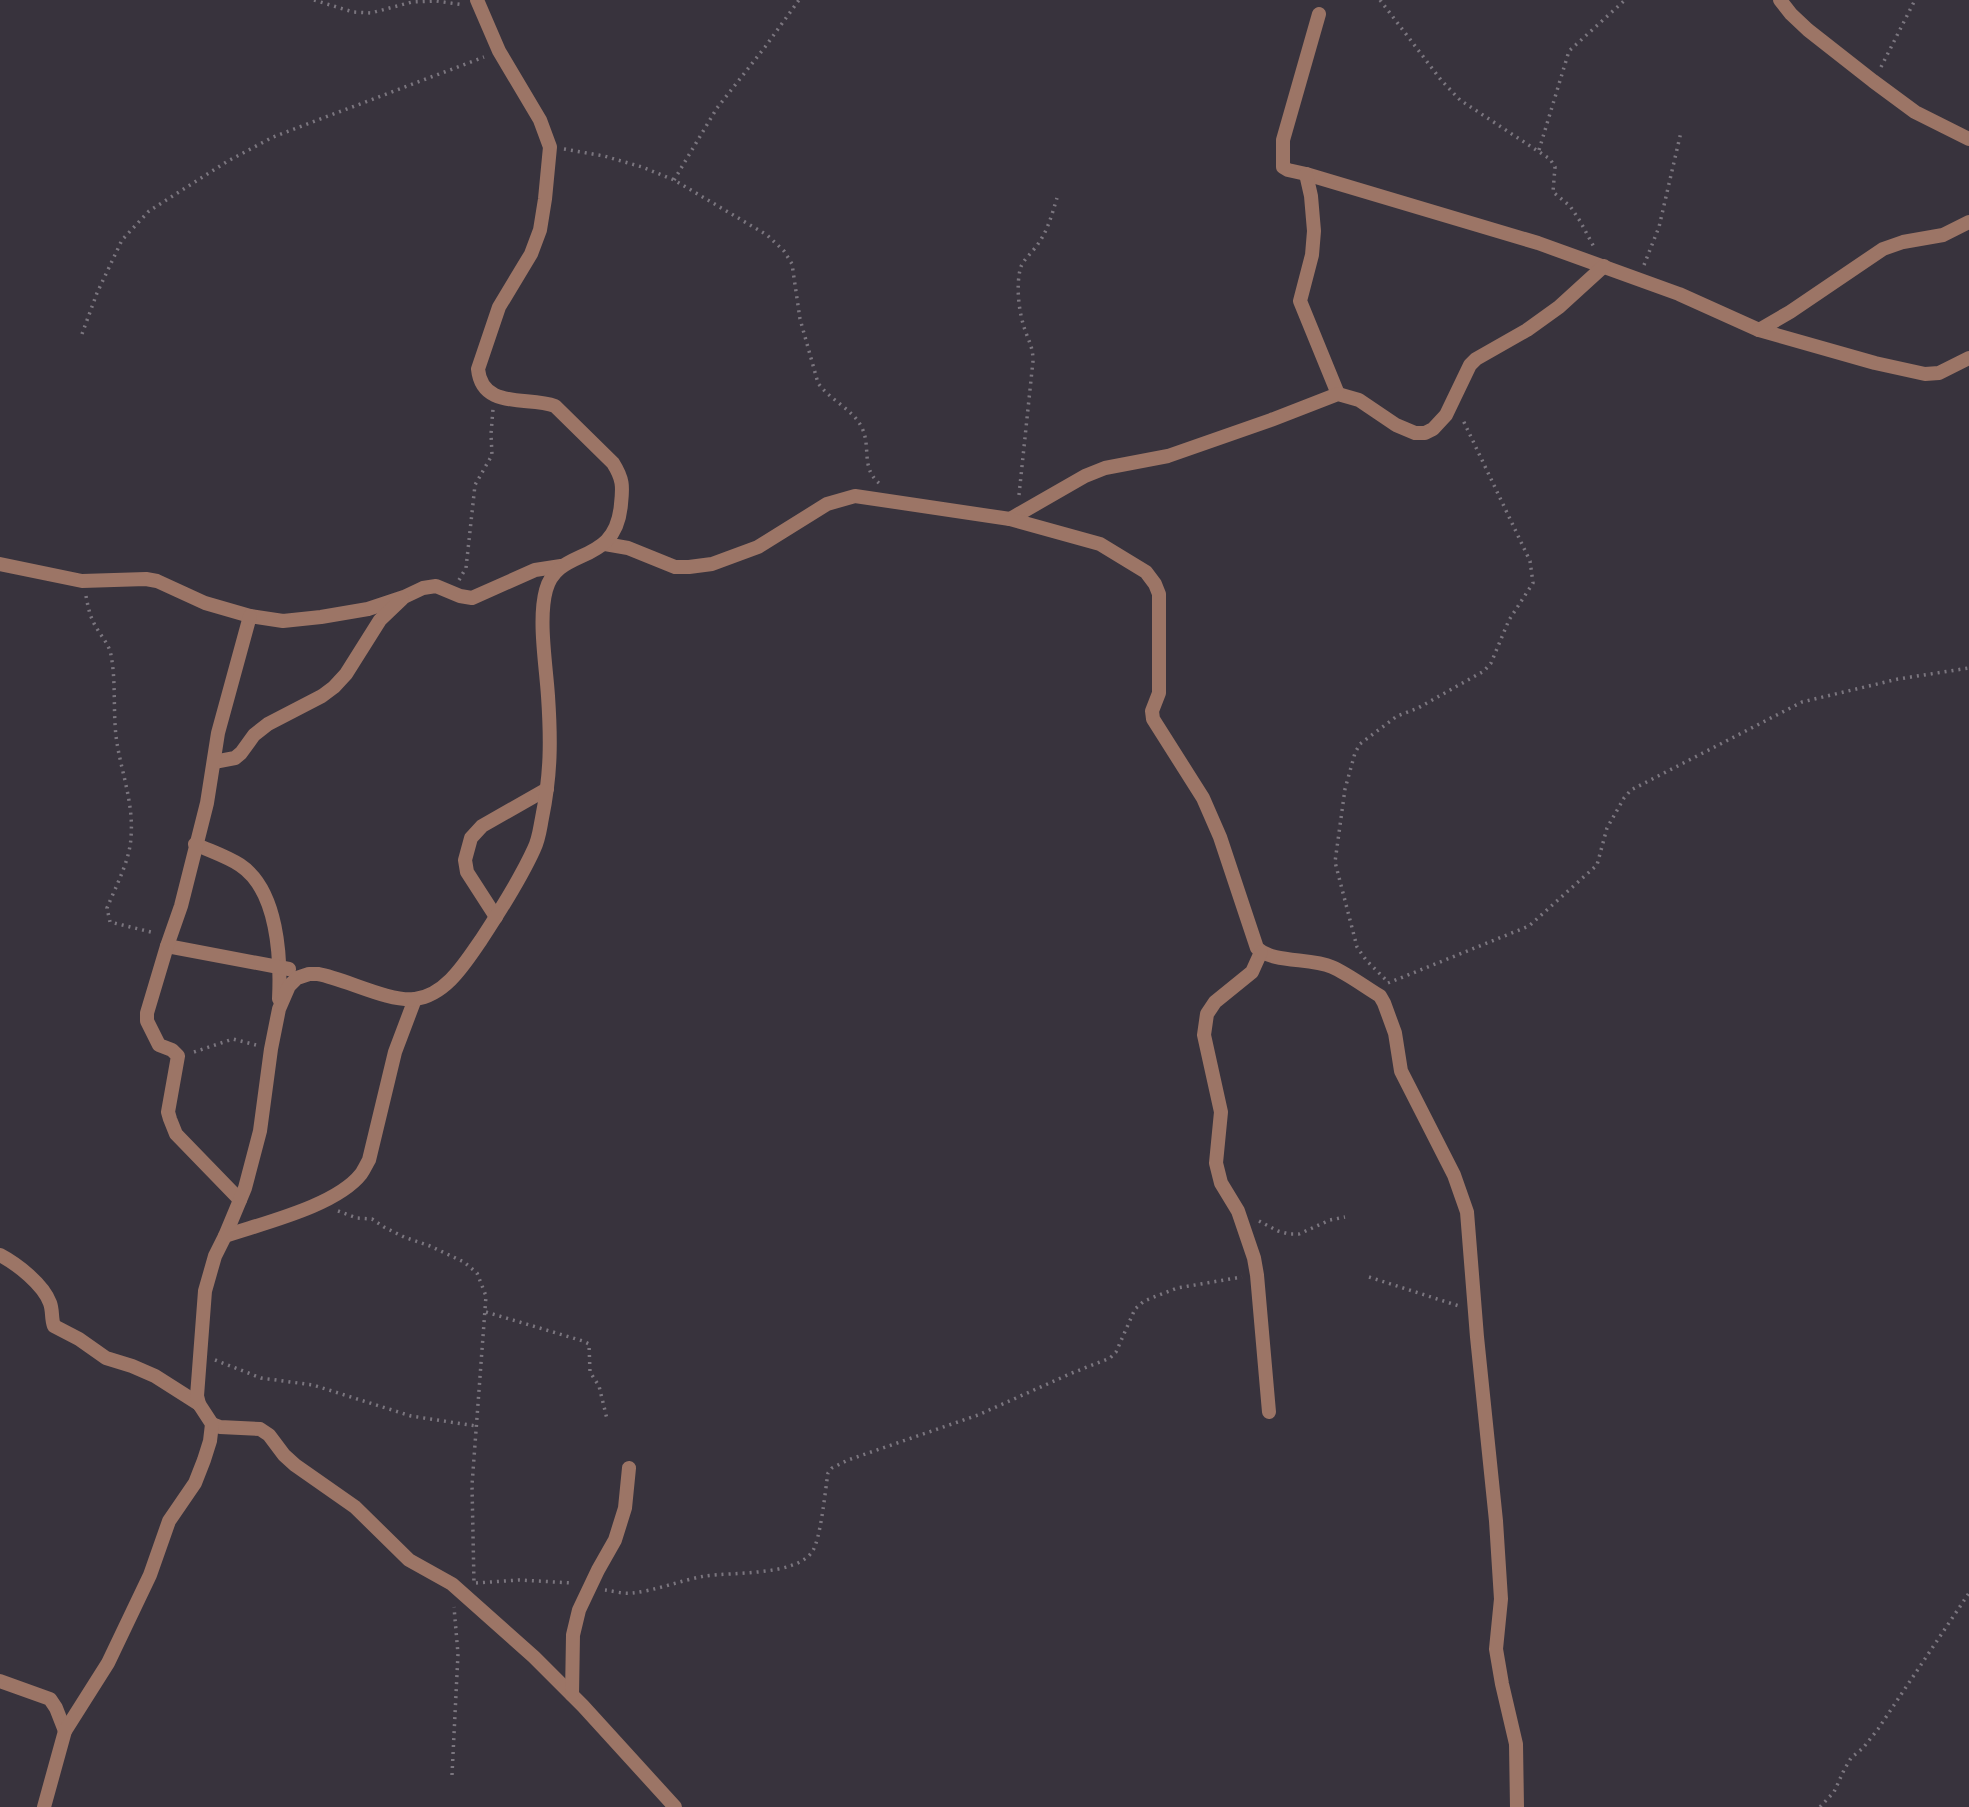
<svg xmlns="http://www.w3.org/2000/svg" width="1969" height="1807" font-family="'Open Sans',sans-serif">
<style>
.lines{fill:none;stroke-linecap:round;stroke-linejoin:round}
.path{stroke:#7b767f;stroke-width:3.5;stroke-dasharray:2 5;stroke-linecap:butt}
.street{stroke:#9c7566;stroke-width:14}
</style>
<rect width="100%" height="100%" fill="#38333d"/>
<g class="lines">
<!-- path -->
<g class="path">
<polyline points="314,0 353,12 371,13 412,2 436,1 464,5"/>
<polyline points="1380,0 1441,80 1460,100 1550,159 1555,167 1553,192 1570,206 1580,221 1594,247"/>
<polyline points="1881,67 1915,0"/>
<path d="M564 149 604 156 642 167 674 180 767 235 784 251 792 264 800 319 818 383C829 399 853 410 861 426 872 446 860 467 879 483"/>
<polyline points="1539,150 1569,51 1625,0"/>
<polyline points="674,180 717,108 765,47 799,0"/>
<polyline points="1644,265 1659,227 1681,132"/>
<polyline points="82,334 97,293 122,240 149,211 228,161 273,137 484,57"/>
<path d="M1019 495 1033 361C1033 347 1029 342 1025 330 1019 313 1016 288 1020 270 1022 260 1033 252 1038 244 1048 230 1052 214 1057 198"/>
<polyline points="459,580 466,568 475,485 492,455 491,434 493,409"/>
<path d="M86 596C88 607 90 617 96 627 101 636 109 644 111 655 116 681 113 709 116 736 120 769 134 802 131 837 130 860 116 886 107 908L110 922 155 933"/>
<polyline points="1385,979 1366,960 1357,947 1335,862 1345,789 1355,753 1360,744 1397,716 1418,708 1484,671 1491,663 1509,620 1533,583 1530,561 1462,418"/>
<polyline points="1388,983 1529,926 1597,865 1607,828 1624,798 1631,790 1802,702 1898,679 1969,668"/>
<polyline points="194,1052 233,1039 256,1045"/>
<polyline points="338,1211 357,1218 372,1219 384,1227 404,1237 430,1246 464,1262 477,1273 486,1296 472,1485 474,1584"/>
<polyline points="1259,1221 1278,1231 1289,1234 1299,1234 1330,1220 1345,1217"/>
<polyline points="1369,1277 1459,1306"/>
<polyline points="486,1312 583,1341 589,1344 590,1372 599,1386 607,1419"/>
<polyline points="215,1360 261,1378 313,1385 411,1416 476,1426"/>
<polyline points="476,1583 519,1580 573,1583"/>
<path d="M605 1590C613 1591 623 1594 632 1593 654 1591 682 1580 705 1576 732 1572 795 1576 812 1552 821 1539 825 1491 828 1473L832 1468 848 1460 978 1415 1072 1373 1110 1358 1116 1352 1135 1309 1144 1301 1177 1288 1242 1277"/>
<polyline points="452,1775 458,1654 454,1607"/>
<polyline points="1820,1807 1834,1792 1844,1770 1851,1758 1863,1748 1878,1729 1969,1593"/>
</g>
<!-- street -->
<g class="street">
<polyline points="1780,0 1791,14 1808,30 1873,81 1915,112 1969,139"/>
<polyline points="1319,14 1283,140 1283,167 1288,170 1306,174 1538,243 1679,294 1759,330 1875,363 1925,374 1939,373 1969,358"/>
<polyline points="1306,174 1311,196 1314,231 1312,255 1300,301 1338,394"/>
<polyline points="1759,330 1790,312 1883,249 1903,242 1943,235 1969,222"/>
<polyline points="1010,519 1085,476 1105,468 1168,456 1271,420 1338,394 1359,400 1396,425 1415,433 1425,433 1433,429 1446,415 1470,365 1476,359 1527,330 1559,307 1604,266"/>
<path d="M605 544 628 548 675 567H689L712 564 758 547 827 504 855 496 1010 519 1100 544 1146 572 1155 584 1159 594V693L1152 711 1153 719 1203 798 1220 837 1257 948C1274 964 1310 957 1332 967 1348 974 1365 987 1380 996L1384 1003 1395 1033 1401 1071 1454 1175 1467 1212 1477 1337 1496 1521 1501 1599 1496 1649 1502 1684 1516 1744 1517 1807"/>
<polyline points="0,564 82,581 146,579 157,581 205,603 250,616 283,621 321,617 368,609 404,597 423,588 436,586 460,596 472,598 535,570 561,566"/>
<polyline points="214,762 235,758 241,753 254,735 268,724 322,696 334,687 346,674 380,620 402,599"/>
<path d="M195 844C210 851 226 856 240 865 278 890 281 958 279 999"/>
<polyline points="496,917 467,872 465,860 471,838 482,826 547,789"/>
<polyline points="167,946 289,969"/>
<polyline points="1261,952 1252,972 1215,1002 1207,1014 1204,1035 1221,1112 1216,1163 1221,1183 1238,1211 1254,1258 1257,1275 1269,1412"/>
<polyline points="240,1200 176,1134 170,1119 168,1112 178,1056 172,1050 159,1045 147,1021 147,1013 167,946 181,906 207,803 218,733 250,616"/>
<path d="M225 1236C263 1223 336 1206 361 1174 364 1170 366 1165 369 1160L395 1052 415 999"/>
<path d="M0 1255C17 1264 43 1284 50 1303 53 1311 51 1318 54 1326L79 1339 106 1358 132 1366 155 1376 199 1404"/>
<polyline points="212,1424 220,1427 260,1429 269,1435 284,1455 295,1465 355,1507 409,1560 452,1584 534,1657 583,1706 675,1807"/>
<polyline points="0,1681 50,1699 56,1708 65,1731"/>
<polyline points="572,1695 573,1635 579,1610 598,1570 615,1540 625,1508 629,1468"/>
<path d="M44 1807 65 1731 108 1663 150 1575 169 1521 195 1483 204 1460 210 1441 212 1424 199 1404 197 1396 205 1291 215 1256 225 1236 245 1188 260 1131 271 1049 279 1009 289 986 297 978 309 974H318C346 979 388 1002 415 999 446 995 465 963 481 940 500 911 520 880 534 849 539 839 540 828 542 818 551 774 551 740 548 696 546 665 538 619 546 590 558 545 616 568 621 504 623 486 623 479 613 463L555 406C528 396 482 410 478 369L499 307 531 254 540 230 545 199 550 147 540 120 499 51 477 0"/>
</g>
</g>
</svg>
